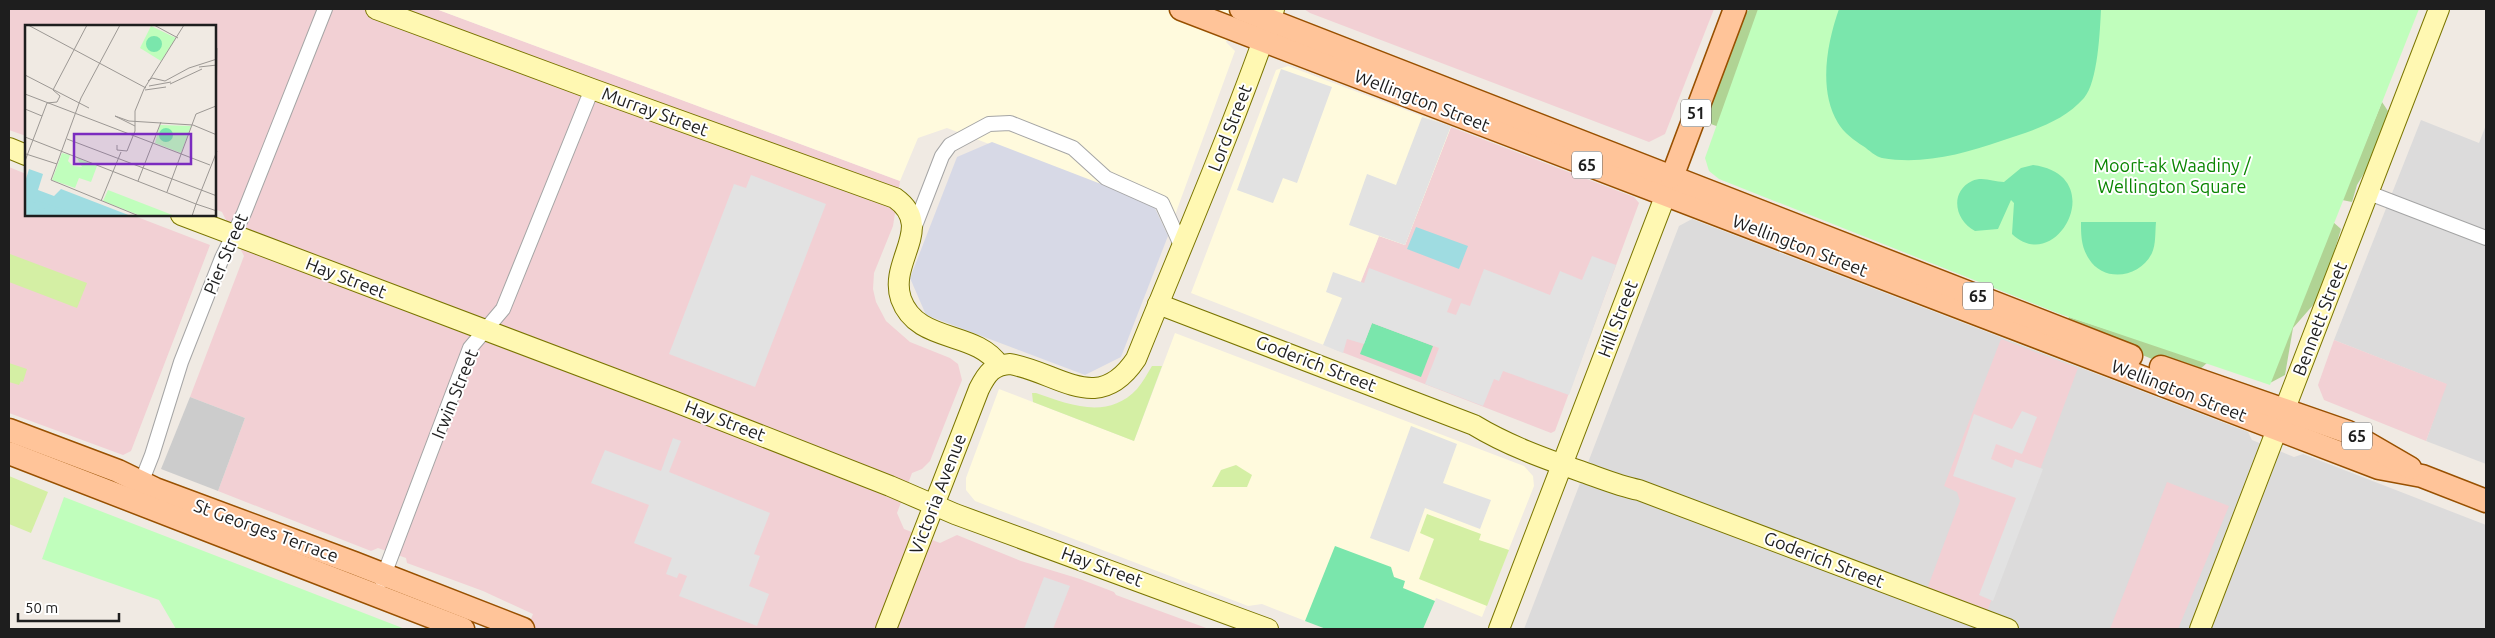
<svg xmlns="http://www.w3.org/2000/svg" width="2495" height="638" font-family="Ubuntu,sans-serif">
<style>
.residential{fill:#dcdbdb}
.commercial{fill:#f2d0d4}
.education{fill:#fffadd}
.religious{fill:#ccc}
.grass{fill:#d4efa4}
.forest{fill:#b0d394}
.park{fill:#c0febc}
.pitch{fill:#7ae6ac}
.parking{fill:#e2e2e2}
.plaza{fill:#d7d9e6}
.water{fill:#9fdce1}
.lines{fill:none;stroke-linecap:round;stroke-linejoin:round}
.street-casing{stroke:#a5a5a5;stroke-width:16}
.secondary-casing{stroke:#7a7500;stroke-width:22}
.primary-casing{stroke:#985000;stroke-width:25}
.street{stroke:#fff;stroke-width:14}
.secondary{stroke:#fff8b2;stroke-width:20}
.primary{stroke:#ffc499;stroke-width:22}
.labels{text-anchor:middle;stroke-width:4;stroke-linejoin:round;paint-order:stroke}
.shield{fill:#fff;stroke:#626262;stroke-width:1}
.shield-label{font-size:16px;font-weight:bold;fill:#1e1e1e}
.street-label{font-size:18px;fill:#1e1e1e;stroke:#fff}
.park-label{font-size:18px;fill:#0a8602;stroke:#fff}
.inset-river{fill:none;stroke:#9fdce1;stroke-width:2.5}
.inset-road{fill:none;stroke:#9c9894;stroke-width:1}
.view{fill:#7b2cbf;fill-opacity:0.15;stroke:#7b2cbf;stroke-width:2.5}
.inset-edge{fill:none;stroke:#1e1e1e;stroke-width:2.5}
</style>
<rect width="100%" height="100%" fill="#f0eae3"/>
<!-- residential -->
<g class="residential">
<polygon points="2421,120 2479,143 2486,125 2486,464 2426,441 2446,384 2334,340"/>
<polygon points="1692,219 2248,432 2252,440 2294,457 2303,454 2486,525 2486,629 1524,629 1679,226"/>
</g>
<!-- commercial -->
<g class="commercial">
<polygon points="9,9 436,9 900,181 893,226 874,273 873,289 876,302 886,321 910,342 950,358 958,364 962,380 930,461 922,469 912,473 897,513 904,529 940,543 957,535 1021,561 1080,579 1114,592 1116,595 1209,629 527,629 533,614 483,591 407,563 406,558 378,548 371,551 218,491 245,418 190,397 244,256 222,212 215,209 215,26 26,26 26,136 9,130"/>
<polygon points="1304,9 1714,9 1665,134 1649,142 1310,13"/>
<polygon points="1451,127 1634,197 1639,203 1555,431 1551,433 1334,349 1379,236 1405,245"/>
<polygon points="9,167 26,174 26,215 132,215 210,245 131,451 123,455 9,413"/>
<polygon points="2001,339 2078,368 1984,620 1924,597 1960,501 1957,492 1944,486"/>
<polygon points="2334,340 2447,384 2426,441 2324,400 2318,385"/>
<polygon points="2167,482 2229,506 2178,629 2110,629"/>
</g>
<!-- education -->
<g class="education">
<polygon points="436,9 1238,9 1226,42 1235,51 1175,215 947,128 918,138 900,181"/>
<polygon points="1288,66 1451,127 1405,245 1379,236 1334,349 1191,293 1276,70"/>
<polygon points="1175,333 1524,466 1533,476 1534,486 1482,617 1436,598 1423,629 1326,629 1262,604 1248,606 975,501 966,490 966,478 999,389 1134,441"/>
</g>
<!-- religious -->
<polygon class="religious" points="190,397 245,418 218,491 161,469"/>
<!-- grass -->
<g class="grass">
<polygon points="10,254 87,283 77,308 9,282"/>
<polygon points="9,363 27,369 23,382 21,381 19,385 9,382"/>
<path d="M1152 366H1162L1134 441 1033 402 1032 393H1036C1070 405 1108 420 1137 389 1143 382 1147 374 1152 366Z"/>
<polygon points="1236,465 1252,475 1247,487 1212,487 1221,470"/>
<polygon points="9,476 48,492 31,533 9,524"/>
<polygon points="1427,514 1481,534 1479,540 1509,550 1487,606 1419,579 1434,539 1420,533"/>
</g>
<!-- forest -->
<g class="forest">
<polygon points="1750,9 1759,9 1719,127 1708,123 1705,109 1741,17"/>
<polygon points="2382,102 2388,111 2379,148 2357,185 2352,202 2342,200"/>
<polygon points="2333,222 2341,229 2321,296 2293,328 2285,375 2270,383"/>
<polygon points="2069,317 2208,362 2198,371 2157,361 2066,324"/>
</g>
<!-- park -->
<g class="park">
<polygon points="1758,9 2419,9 2270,385 2060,314 1719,179 1709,171 1705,158"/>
<polygon points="64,497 405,629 176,629 159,600 42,559"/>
</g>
<!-- pitch -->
<g class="pitch">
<path d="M1839 9H2101C2100 30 2098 82 2084 98 2063 122 2031 131 2001 141 1963 154 1923 165 1882 158 1876 157 1869 150 1863 146 1855 141 1843 132 1838 123 1818 90 1827 43 1839 9Z"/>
<path d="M2033 165C2111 175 2057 277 2012 234L2014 203 2011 200 1998 229 1975 231C1955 221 1949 192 1972 181 1983 176 1993 182 2004 182L2021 168Z"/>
<path d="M2081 222H2156C2155 233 2156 244 2152 253 2140 278 2104 283 2089 259 2081 247 2081 235 2081 222Z"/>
<polygon points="1372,323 1433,346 1421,377 1360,354"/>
<polygon points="1335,546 1391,567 1394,577 1405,581 1403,588 1435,601 1423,629 1326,629 1305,621"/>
</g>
<!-- parking -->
<g class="parking">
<polygon points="1281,69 1332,87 1297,183 1283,178 1273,203 1237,190"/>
<polygon points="1422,117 1451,126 1405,245 1349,225 1367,174 1396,185"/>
<polygon points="751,175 826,204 755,387 669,354 734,184 746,188"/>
<polygon points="1592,256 1616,265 1569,395 1503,371 1499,381 1494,379 1483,406 1425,384 1439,348 1372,323 1364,344 1347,339 1343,353 1323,345 1342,298 1326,292 1333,272 1364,283 1369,268 1452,299 1447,312 1456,315 1461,303 1470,306 1484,269 1550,295 1560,271 1582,280"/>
<polygon points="2022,411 2037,417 2022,454 1996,444 1991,459 2012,468 2015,459 2043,469 1993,601 1979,595 2016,498 1953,476 1974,414 2012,429"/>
<polygon points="1411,426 1457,444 1443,483 1491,500 1480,529 1425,508 1409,552 1370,538"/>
<polygon points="673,438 681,441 669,472 770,513 754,554 760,556 749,586 769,594 757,626 679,596 687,576 679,573 677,578 666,574 672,558 634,543 649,505 591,483 605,450 661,471"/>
<polygon points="1044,577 1070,586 1053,629 1024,629"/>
</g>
<!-- plaza -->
<polygon class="plaza" points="992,142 1153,204 1168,236 1121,357 1085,375 926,315 910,278 957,157"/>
<!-- water -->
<polygon class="water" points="1416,227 1468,246 1459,269 1407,249"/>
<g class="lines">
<defs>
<g id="street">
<polyline points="2369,193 2486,238"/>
<polyline points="913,231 942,156 950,145 989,124 1010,123 1073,148 1106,178 1162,203 1181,245"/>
<polyline points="139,488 152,455 181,362 222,258 244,213 325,9"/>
<polyline points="382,580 470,348 503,309 592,89"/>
</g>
<g id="secondary">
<path d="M376 9 592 89 895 198C936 227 888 261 901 299 917 344 976 330 999 365"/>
<polyline points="9,148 26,155"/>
<polyline points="181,215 673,401 890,486 955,514 1268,629"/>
<path d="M1158 304 1474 425C1507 445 1543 458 1580 471 1600 478 1619 486 1639 490L2008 629"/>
<path d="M886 629 979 389C987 373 993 365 1010 364 1060 373 1098 416 1136 359 1183 242 1233 128 1274 9"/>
<polyline points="1499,629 1671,181"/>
<polyline points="2200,629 2439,9"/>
</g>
<g id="primary">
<polyline points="1181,9 2379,468 2422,476 2486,501"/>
<polyline points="1241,9 2131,356"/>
<polyline points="1672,177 1735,9"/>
<polyline points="2161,367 2348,432 2410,468"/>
<polyline points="9,430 118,471 155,489 354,563 523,629"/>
<polyline points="9,453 463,629"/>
</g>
</defs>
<!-- street casing -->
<use href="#street" class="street-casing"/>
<!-- secondary casing -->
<use href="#secondary" class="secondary-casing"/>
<!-- primary casing -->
<use href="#primary" class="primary-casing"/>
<!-- street -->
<use href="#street" class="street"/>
<!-- secondary -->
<use href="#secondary" class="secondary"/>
<!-- primary -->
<use href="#primary" class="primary"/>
</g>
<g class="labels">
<!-- shield labels -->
<g class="shield">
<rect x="1681" y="99.5" width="30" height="27" rx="4"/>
<rect x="1572" y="151.5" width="30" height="27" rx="4"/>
<rect x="1963" y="282.5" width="30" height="27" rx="4"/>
<rect x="2342" y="422.5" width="30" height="27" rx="4"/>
</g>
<g class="shield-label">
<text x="1696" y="119">51</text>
<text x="1587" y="171">65</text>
<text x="1978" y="302">65</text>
<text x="2357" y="442">65</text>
</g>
<!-- street labels -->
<g class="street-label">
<text transform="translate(1422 101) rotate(21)" y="6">Wellington Street</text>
<text transform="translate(655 112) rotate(20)" y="6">Murray Street</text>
<text transform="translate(1230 128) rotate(-69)" y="6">Lord Street</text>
<text transform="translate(1800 246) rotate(21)" y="6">Wellington Street</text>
<text transform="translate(226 254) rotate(-67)" y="6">Pier Street</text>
<text transform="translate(346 278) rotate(21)" y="6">Hay Street</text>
<text transform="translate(1618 319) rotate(-69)" y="6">Hill Street</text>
<text transform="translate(2320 319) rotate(-69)" y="6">Bennett Street</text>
<text transform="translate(1316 364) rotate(21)" y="6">Goderich Street</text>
<text transform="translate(2179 391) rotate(21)" y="6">Wellington Street</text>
<text transform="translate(455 394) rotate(-68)" y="6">Irwin Street</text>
<text transform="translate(725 421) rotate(21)" y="6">Hay Street</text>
<text transform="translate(938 494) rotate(-69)" y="6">Victoria Avenue</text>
<text transform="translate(266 531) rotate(20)" y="6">St Georges Terrace</text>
<text transform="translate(1824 560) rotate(21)" y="6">Goderich Street</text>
<text transform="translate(1102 567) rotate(20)" y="6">Hay Street</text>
</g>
<!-- park labels -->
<g class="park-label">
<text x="2172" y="172">Moort-ak Waadiny /<tspan x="2172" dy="21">Wellington Square</tspan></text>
</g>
</g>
<!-- overview -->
<g transform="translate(25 25)">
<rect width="191" height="191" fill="#f0eae3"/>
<path d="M126 1 151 13 136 36 115 23ZM135 100 166 101 156 128 130 118ZM37 128 45 130 43 136 48 141 57 142 52 133 72 141 66 157 54 153 50 163 27 155ZM83 165 150 191H116L78 176Z" fill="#c0febc"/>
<path d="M121 19a8 8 0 1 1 16 0a8 8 0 1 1-16 0ZM134 110a7 7 0 1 1 14 0a7 7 0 1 1-14 0Z" fill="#7ae6ac"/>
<path d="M4 144 18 149 13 165 29 171 36 164 106 191H0V157Z" fill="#9fdce1"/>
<path class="inset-river" d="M5 148 2 169 6 175 54 191M3 191V174M3 191 16 185 27 174"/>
<path class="inset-road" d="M3 0 121 63M95 0 56 73 26 155 114 191M129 0 153 13M174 42 192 40M0 50 64 83M123 56 127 53 140 56 164 43 192 34M145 59 177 44M124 61 146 57M120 65 141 62M0 69 185 140M191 80 192 23M0 84 17 91M110 101 90 91 104 96 168 100 192 110M0 112 171 179 167 191M42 114 192 171M92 120V125L102 126 110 106V86L119 64 159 0M1 129 32 139M0 136 22 78 32 77 35 71 28 65 62 0M113 156 136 97M142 167 171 89 191 81M76 176 96 127M171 179 192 126M171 179 192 186"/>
<path class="view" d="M49 109H166V139H49Z"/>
<rect width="191" height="191" class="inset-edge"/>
</g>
<!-- border -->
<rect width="2495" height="638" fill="none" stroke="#1e1e1e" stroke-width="20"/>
<!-- scale -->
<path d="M18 613v8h101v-8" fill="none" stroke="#1e1e1e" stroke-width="2.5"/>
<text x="25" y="613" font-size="15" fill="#1e1e1e" stroke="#ffffff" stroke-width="4" paint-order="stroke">50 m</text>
</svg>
